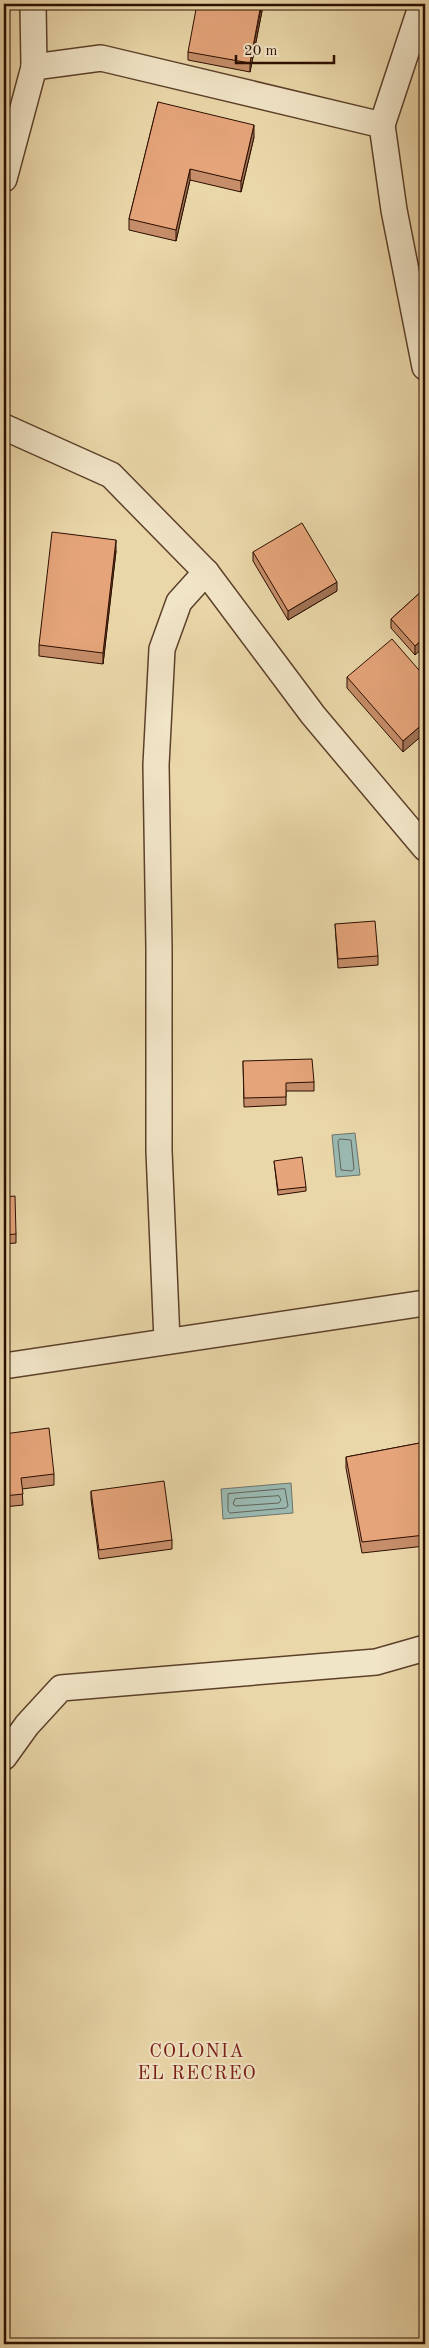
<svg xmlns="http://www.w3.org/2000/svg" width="429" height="2348" font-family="'Old Standard TT',serif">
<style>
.water{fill:#9ab8b0;stroke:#6e746a}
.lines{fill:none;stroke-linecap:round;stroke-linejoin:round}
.shore{stroke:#636358;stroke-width:1}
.street-casing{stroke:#5c402a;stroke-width:28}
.street{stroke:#f1e5c7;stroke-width:25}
.wall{fill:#c58d69;stroke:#2c0e00}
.shaded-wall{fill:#a07355;stroke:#2c0e00}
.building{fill:#e5a47a;stroke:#2c0e00}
.labels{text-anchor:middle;stroke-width:4;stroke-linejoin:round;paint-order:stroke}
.neighbourhood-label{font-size:19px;letter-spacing:1px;fill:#7a1f14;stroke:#f1e5c7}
</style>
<rect width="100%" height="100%" fill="#ead7a9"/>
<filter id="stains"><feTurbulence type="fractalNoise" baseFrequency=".004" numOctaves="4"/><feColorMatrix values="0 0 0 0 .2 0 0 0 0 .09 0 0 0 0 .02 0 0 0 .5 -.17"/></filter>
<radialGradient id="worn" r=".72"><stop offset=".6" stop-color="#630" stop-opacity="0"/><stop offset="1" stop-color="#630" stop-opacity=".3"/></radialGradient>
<!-- water -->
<g class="water">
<polygon points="355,1133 360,1175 336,1177 332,1135"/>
<polygon points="291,1483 293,1513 223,1519 221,1489"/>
</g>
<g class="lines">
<!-- shore -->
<g class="shore">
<polygon points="340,1139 351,1140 354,1169 352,1171 341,1170 338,1142"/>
<polygon points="285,1489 288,1506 286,1508 230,1513 228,1511 228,1494"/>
<polygon points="279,1496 281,1500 279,1503 236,1506 233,1504 235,1499"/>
</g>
<defs>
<g id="street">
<polyline points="33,4 34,67"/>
<polyline points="382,125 394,210 425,367"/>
<polyline points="4,179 34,67 101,58 382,125 422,4"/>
<polyline points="4,427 111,475 206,572 313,715 425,848"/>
<polyline points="167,1341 159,1151 159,948 156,765 162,649 179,602 206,572"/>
<polyline points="4,1366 425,1303"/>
<polyline points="4,1757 27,1725 61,1688 376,1662 425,1648"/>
</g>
</defs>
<!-- street casing -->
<use href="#street" class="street-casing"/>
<!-- street -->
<use href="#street" class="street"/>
</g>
<!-- wall -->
<g class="wall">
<polygon points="262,11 250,72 188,60 188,52"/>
<polygon points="158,102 254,137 241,192 190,180 176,241 129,230 129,219"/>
<polygon points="116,551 103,664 39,656 39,645"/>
<polygon points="253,552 337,591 288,620 253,561"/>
<polygon points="423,590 415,655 391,628 391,619"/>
<polygon points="347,677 425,677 403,752 347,688"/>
<polygon points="335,924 378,956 378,965 338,968"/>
<polygon points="243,1061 314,1082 314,1091 286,1091 286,1105 244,1107"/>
<polygon points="274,1161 306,1187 306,1191 278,1195"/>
<polygon points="4,1197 16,1234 16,1243 4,1244"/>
<polygon points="4,1255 8,1300 8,1311 4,1311"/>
<polygon points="4,1434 54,1474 54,1485 22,1489 23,1505 4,1507"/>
<polygon points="425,1442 425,1546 362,1553 346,1468 346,1457"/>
<polygon points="91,1491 172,1540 172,1549 99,1559 91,1499"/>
</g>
<!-- shaded-wall -->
<g class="shaded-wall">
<polygon points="262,4 262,11 250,72 250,63"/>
<polygon points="254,125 254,137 241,192 241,181"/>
<polygon points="190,169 190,180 176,241 176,230"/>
<polygon points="116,540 116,551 103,664 103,653"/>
<polygon points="337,582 337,591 288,620 288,611"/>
<polygon points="425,637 425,646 415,655 415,646"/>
<polygon points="425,722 425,733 403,752 403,741"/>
</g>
<!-- building -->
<g class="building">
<polygon points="197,4 261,4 250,63 188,52"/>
<polygon points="158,102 254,125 241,181 190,169 176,230 129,219"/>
<polygon points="302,523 337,582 288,611 253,552"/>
<polygon points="52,532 116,540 103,653 39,645"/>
<polygon points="423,590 425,592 425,637 415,646 391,619"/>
<polygon points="392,639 425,677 425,722 403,741 347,677"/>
<polygon points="375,921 378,956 338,959 335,924"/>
<polygon points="312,1059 314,1082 286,1083 286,1097 244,1098 243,1061"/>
<polygon points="302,1157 306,1187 278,1190 274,1161"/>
<polygon points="15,1196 16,1234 4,1235 4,1197"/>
<polygon points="6,1254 8,1300 4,1300 4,1255"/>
<polygon points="49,1428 54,1474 21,1478 23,1494 4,1496 4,1434"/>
<polygon points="425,1442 425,1535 362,1542 346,1457"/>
<polygon points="164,1481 172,1540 99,1550 91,1491"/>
</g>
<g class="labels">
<!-- neighbourhood labels -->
<g class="neighbourhood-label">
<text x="197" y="2057">COLONIA<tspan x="197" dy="22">EL RECREO</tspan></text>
</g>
</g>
<!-- margin -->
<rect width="429" height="2348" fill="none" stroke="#ead7a9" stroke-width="20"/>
<rect x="5" y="5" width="419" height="2338" fill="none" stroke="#2c0e00" stroke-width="2.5"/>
<rect x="10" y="10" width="409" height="2328" fill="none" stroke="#2c0e00"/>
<!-- scale -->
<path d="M236 55v8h98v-8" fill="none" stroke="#2c0e00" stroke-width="2.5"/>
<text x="244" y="55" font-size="15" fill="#2c0e00" stroke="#f1e5c7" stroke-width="4" paint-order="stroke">20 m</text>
<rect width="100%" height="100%" filter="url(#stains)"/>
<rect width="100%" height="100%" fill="url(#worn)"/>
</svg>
